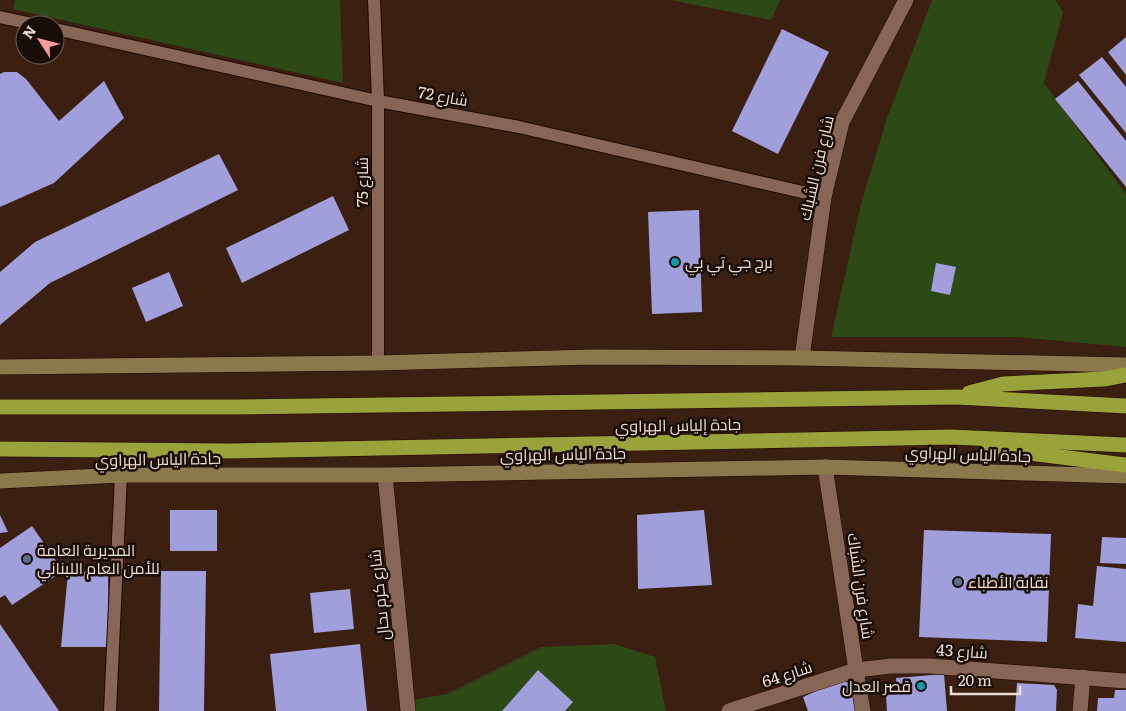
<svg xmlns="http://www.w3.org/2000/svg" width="1126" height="711" font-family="Literata,Cairo,serif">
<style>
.green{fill:#2d4916}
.building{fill:#a09fdb}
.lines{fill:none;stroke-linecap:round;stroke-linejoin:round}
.lane-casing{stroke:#210800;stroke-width:14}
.street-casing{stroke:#210800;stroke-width:16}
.secondary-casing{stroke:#210800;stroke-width:16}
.highway-casing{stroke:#210800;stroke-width:16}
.lane{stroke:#876655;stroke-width:12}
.street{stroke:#876655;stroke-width:15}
.secondary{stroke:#8d784d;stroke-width:15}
.highway{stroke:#9aa33b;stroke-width:15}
.culture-dot{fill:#0f9aa8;stroke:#190d07;stroke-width:2}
.service-dot{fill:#5c6f8a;stroke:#190d07;stroke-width:2}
.labels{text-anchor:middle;stroke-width:5;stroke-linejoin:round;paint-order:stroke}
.street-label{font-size:16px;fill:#eedbd2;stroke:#190d07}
.poi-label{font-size:16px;fill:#eedbd2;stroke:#190d07;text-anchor:start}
</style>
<rect width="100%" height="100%" fill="#3b1f10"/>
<!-- green -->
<g class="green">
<polygon points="15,0 340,0 343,83 13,9"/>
<polygon points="670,0 780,0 771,20"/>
<polygon points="932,0 1055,0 1063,12 1044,83 1126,194 1126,347 1015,337 831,337 861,204 886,121"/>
<polygon points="614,644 655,657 666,711 413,711 412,700 447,694 541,647"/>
</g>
<!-- building -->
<g class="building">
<polygon points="782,29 829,52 778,154 732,131"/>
<polygon points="1126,37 1126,75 1108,52"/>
<polygon points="1102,57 1126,87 1126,133 1079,75"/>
<polygon points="4,72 17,72 26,79 59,121 104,81 124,118 54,183 0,207 0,74"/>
<polygon points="1078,81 1126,141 1126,187 1055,99"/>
<polygon points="219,154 238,190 50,283 0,325 0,272 35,242"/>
<polygon points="333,196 349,230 242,283 226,248"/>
<polygon points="699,210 702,312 652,314 648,212"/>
<polygon points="936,263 956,267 950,295 931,291"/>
<polygon points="169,272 183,306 146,322 132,288"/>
<rect x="170" y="510" width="47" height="41"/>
<polygon points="704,510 712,585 638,589 637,515"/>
<polygon points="0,515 8,532 0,533"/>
<polygon points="32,526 63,571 12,605 5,595 0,598 0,548"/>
<polygon points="924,530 1051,534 1047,642 919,637"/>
<polygon points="1102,537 1126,538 1126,564 1100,563"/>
<polygon points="1097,566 1126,569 1126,642 1075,638 1078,604 1093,606"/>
<polygon points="108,570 109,647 61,647 68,573"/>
<polygon points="161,571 206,571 204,711 159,711"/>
<polygon points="350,589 354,629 314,633 310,593"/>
<polygon points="0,624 59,711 0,711"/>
<polygon points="360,644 367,711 276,711 270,654"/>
<polygon points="538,670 573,702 565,711 502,711"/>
<polygon points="944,674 947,711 887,711 886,695 897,694 896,678"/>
<polygon points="842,679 853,686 858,711 808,711 803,697"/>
<polygon points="1017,683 1054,685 1057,690 1056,711 1015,711"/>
<polygon points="1115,690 1126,690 1126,711 1097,711 1098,698 1114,698"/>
</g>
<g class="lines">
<defs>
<g id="lane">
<polyline points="374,0 378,101 378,363"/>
<polyline points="0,17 37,25"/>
<polyline points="55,29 378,101 519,127 824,197"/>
<polyline points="110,711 121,475"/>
</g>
<g id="street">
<polyline points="802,358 824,197 842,122 906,0"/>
<polyline points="825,467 856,670 863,711"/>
<polyline points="385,475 408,711"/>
<polyline points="729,711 856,670 891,666 930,666 1126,681"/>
<polyline points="1080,711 1083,677"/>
</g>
<g id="secondary">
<polyline points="0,367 378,363 592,357 802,358 1126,365"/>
<polyline points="0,481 121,475 385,475 825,467 1126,476"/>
</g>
<g id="highway">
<polyline points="969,393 1003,384 1104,379 1126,375"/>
<polyline points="0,407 237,407 956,397 1126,406"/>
<polyline points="989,448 1126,465"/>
<polyline points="0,449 231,451 951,437 1126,445"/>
</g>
</defs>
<!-- lane casing -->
<use href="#lane" class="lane-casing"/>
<!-- street casing -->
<use href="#street" class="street-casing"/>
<!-- secondary casing -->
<use href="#secondary" class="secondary-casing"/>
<!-- highway casing -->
<use href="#highway" class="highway-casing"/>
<!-- lane -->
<use href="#lane" class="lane"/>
<!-- street -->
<use href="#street" class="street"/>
<!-- secondary -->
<use href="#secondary" class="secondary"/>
<!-- highway -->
<use href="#highway" class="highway"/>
</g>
<!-- markers -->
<g class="culture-dot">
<circle cx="675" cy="262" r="5"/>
<circle cx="921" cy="686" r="5"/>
</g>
<g class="service-dot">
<circle cx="27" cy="559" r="5"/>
<circle cx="958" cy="582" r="5"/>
</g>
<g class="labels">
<!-- street labels -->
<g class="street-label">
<text transform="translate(443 96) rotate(10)" y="6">شارع 72</text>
<text transform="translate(816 168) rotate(-77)" y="6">شارع فرن الشباك</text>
<text transform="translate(362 182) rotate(-90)" y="6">شارع 75</text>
<text transform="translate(678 425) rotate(-1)" y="6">جادة إلياس الهراوي</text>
<text transform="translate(563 454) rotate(-1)" y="6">جادة الياس الهراوي</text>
<text transform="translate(968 454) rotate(2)" y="6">جادة الياس الهراوي</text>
<text transform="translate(158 459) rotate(-1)" y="6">جادة الياس الهراوي</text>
<text transform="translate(861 586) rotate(82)" y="6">شارع فرن الشباك</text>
<text transform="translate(379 595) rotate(-96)" y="6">شارع كرم ىحال</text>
<text transform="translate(962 651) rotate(4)" y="6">شارع 43</text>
<text transform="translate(787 674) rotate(-18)" y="6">شارع 64</text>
</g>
<!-- poi labels -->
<g class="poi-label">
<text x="685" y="268">برج جي تي بي</text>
<text x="37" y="556">المديرية العامة<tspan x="37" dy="18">للأمن العام اللبناني</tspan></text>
<text x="968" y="588">نقابة الأطباء</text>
<text x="911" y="692" text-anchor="end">قصر العدل</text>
</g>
</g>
<!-- north arrow -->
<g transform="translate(40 40) rotate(306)"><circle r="24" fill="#190d07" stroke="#6e5f58"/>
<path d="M0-4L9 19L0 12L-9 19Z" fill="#f59b9b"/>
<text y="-8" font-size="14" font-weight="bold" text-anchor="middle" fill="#eedbd2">N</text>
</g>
<!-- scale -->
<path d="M951 686v8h69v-8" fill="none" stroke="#eedbd2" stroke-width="2.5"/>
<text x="958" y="686" font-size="15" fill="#eedbd2" stroke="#190d07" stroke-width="4" paint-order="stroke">20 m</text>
</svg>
